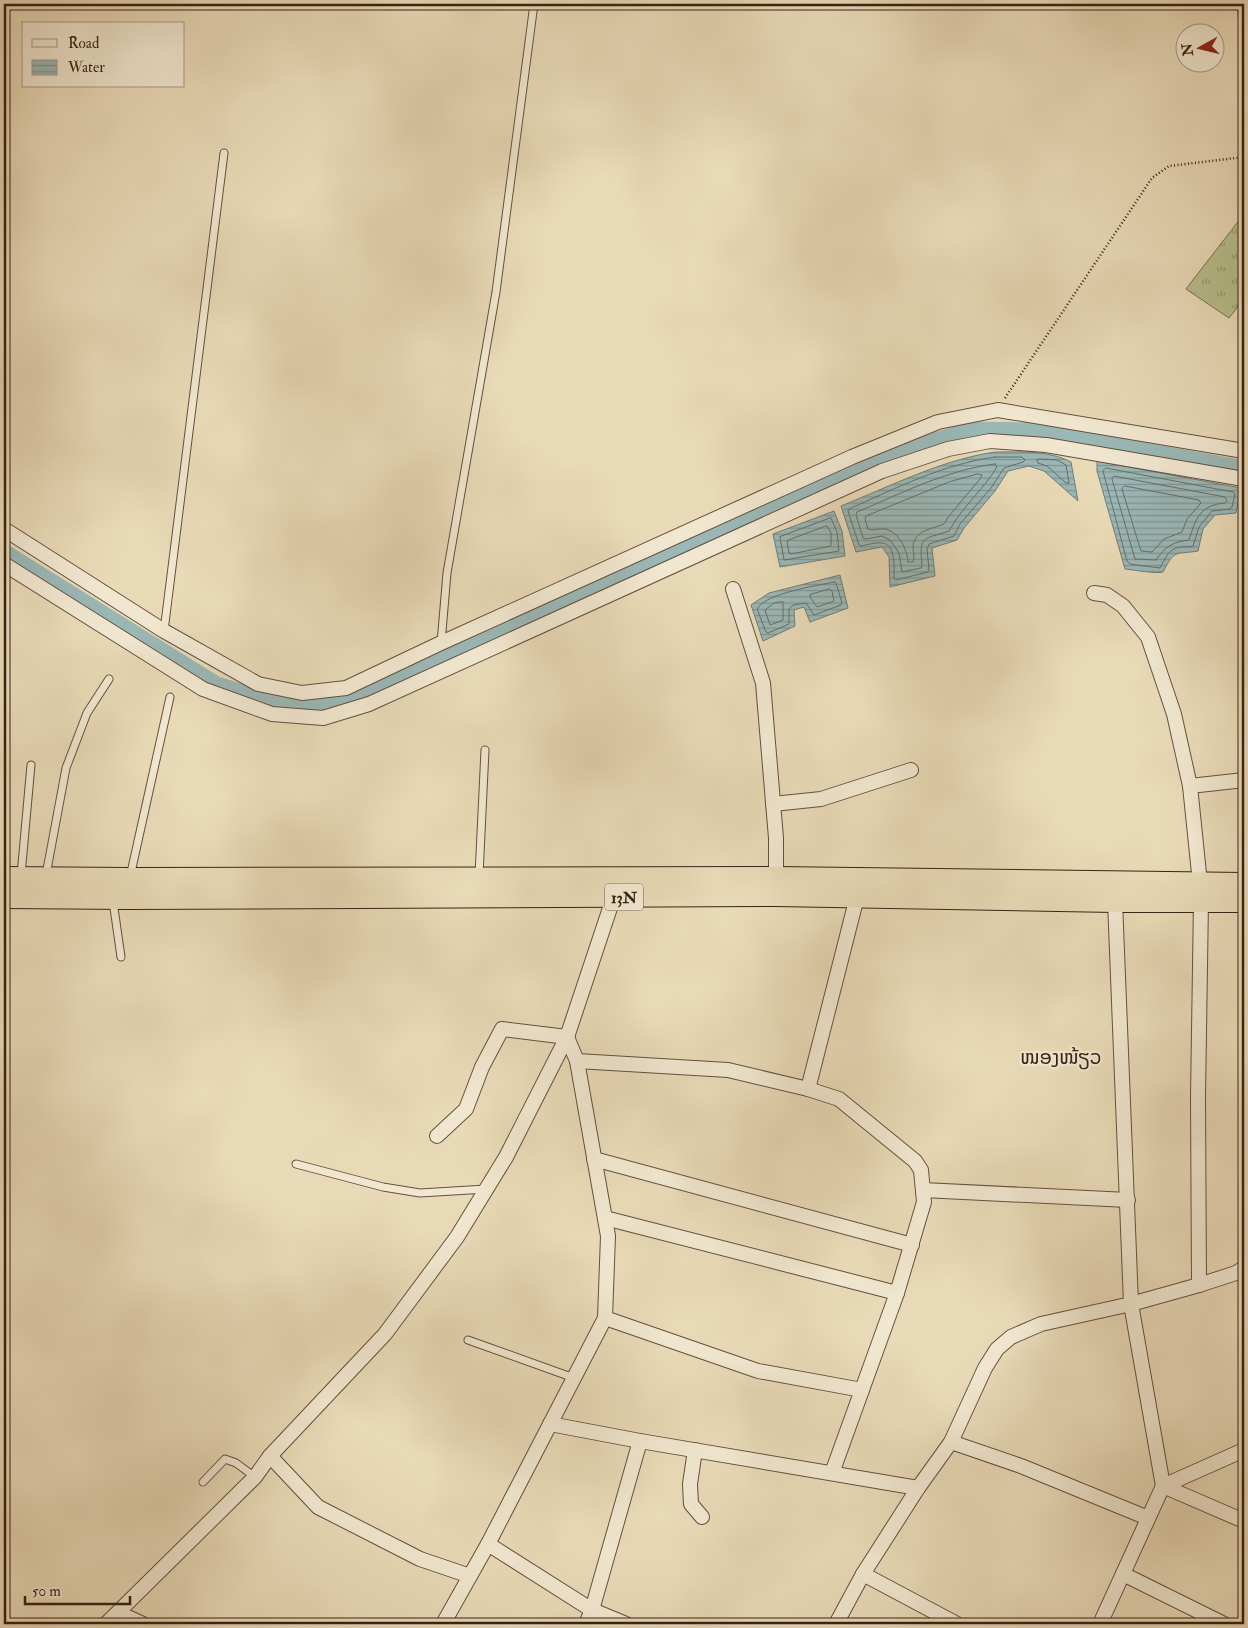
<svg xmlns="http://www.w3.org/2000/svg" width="1248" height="1628" font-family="'IM FELL Double Pica','Noto Sans Lao',serif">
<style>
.grass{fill:url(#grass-tufts);stroke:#787051}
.garden{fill:#b8bf8d;stroke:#787051}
.water{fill:url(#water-rules);stroke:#737c76}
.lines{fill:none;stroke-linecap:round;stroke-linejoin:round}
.shore{stroke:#696d66;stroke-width:1}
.canal{stroke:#9ab8b7;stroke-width:15}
.service-casing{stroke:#64503e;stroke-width:9}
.minor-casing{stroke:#64503e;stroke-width:16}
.trunk-casing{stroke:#382215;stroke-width:24}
.path{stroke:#382215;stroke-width:2.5;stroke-dasharray:1 2.5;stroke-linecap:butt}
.service{stroke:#f1e7d0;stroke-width:7}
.minor{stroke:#f1e7d0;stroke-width:14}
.trunk{stroke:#e9dab7;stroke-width:22}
.labels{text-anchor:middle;stroke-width:4.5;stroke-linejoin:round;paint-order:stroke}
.shield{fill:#f1e7d0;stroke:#705d4d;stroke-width:1}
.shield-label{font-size:16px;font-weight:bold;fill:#382215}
.quarter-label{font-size:20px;fill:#382215;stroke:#f1e7d0}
</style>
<defs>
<pattern id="grass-tufts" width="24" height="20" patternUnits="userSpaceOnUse" patternTransform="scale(1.25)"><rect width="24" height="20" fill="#b8bf8d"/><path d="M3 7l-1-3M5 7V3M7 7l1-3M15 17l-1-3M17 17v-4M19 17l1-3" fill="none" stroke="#979b72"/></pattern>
<pattern id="water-rules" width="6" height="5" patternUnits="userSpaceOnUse" patternTransform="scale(1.25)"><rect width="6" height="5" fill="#9ab8b7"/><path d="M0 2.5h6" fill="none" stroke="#7f9594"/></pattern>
</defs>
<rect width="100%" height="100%" fill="#e9dab7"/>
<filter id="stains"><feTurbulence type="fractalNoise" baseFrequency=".004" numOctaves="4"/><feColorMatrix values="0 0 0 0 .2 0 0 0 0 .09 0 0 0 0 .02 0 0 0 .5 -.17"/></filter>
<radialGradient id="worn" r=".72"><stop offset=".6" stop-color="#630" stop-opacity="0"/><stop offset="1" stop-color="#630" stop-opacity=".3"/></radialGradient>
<!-- grass -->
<polygon class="grass" points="1244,214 1244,299 1229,318 1186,289"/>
<!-- garden -->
<polygon class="garden" points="1237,4 1244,4 1244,85 1238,13"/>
<!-- water -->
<g class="water">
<path d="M995 452C1020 452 1048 450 1071 462L1078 501 1044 471 1029 466 1008 471 995 491 964 528 957 540 932 548 935 576 890 587 889 557 882 547 856 552 841 506C891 486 941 460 995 452Z"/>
<path d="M1097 461 1241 488 1236 513 1215 515 1203 529 1198 551C1174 555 1175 549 1163 572 1157 574 1134 570 1125 569L1097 471Z"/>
<polygon points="834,511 842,531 845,556 780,567 773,534"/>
<polygon points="840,575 848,608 810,622 804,607 794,610 795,626 763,641 751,605 769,593"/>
</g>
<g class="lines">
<!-- shore -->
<g class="shore">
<path d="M995 457H1022L1025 460 1023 462 1004 468 991 488 960 524 954 536 929 544 927 549 929 570 928 572 896 580 894 578C894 568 896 544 882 543 876 542 867 545 861 546L859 545 848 511 849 509C896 488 944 464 995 457Z"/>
<polygon points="1040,459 1057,460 1066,465 1069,483 1066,483 1047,466 1038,463 1037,460"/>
<path d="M995 464 997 467C983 490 962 507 949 531 923 540 919 534 922 566L921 568 902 572 899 553 890 540 882 536 866 539 863 538 856 515 857 512C902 493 947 470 995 464Z"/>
<path d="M1106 468 1233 492 1235 494 1232 507 1230 509 1212 511 1199 527 1193 546C1189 548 1185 546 1180 547 1168 549 1165 559 1160 568L1130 564 1127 561 1103 471Z"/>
<path d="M978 474 982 475 980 479 949 516 944 524C932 529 915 530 913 546 913 552 915 557 913 562H908C907 549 899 532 885 529 879 528 874 531 868 529L865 519 866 516 949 482Z"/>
<path d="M1114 476 1225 497 1227 501 1225 503C1200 505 1196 518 1189 540 1172 542 1165 547 1156 560L1135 559 1112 479Z"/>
<polygon points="1125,486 1199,500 1201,503 1187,519 1182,532 1164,539 1152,552 1141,551 1122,489"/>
<polygon points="831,518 837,532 839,551 784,560 780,537"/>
<polygon points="827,526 831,533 831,546 791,554 789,553 787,541"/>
<path d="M834 582 836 583 842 603 841 605 814 615 806 603 793 605 789 609V624L768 633 766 632 757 609C766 593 816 586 834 582Z"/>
<polygon points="830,589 832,591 834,601 817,607 810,597 810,595"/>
<polygon points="783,602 783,620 770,625 765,610 774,603"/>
</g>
<!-- canal -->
<polyline class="canal" points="4,551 217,684 269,700 320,705 377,689 756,512 918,445 972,429 1034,430 1244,468"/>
<defs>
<g id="service">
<polyline points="164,631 224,153"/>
<polyline points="441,643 447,573 496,292 534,4"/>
<polyline points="21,875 31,765"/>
<polyline points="46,875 66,768 87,713 109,679"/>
<polyline points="479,875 485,750"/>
<polyline points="130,877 170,697"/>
<polyline points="113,901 121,957"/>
<polyline points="296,1164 383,1187 420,1193 486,1189"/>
<polyline points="468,1340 574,1378"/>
<polyline points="203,1482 225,1459 236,1463 255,1477"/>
</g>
<g id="minor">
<polyline points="4,529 164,631 258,684 302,693 346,688 441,643 852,457 938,422 998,410 1244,451"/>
<polyline points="4,564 203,689 272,714 323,718 369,704 882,471 948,449 990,441 1046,445 1244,479"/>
<polyline points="733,589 763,683 776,838 776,878"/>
<polyline points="1094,593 1107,595 1123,606 1148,637 1174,714 1190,786 1200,883"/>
<polyline points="1190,786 1244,780"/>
<polyline points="773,804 821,799 911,770"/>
<polyline points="1115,901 1131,1304 1163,1486 1244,1521"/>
<polyline points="577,1061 728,1070 808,1089 857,897"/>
<polyline points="808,1089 839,1099 915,1161 921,1170 924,1202 897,1293 832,1473"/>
<polyline points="437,1136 466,1109 482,1067 502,1029 567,1037 577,1061 608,1236 605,1318 488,1544 443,1624"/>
<polyline points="594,1159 912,1245"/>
<polyline points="923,1190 1128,1200"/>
<polyline points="605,1218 897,1293"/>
<polyline points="1199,1285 1198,1097 1201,901"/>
<polyline points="605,1318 758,1371 862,1390"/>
<polyline points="550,1424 640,1441 918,1488"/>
<polyline points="951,1442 1021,1466 1148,1518"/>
<polyline points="695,1450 690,1484 691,1504 702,1517"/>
<polyline points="270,1456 318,1507 420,1559 470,1576"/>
<polyline points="488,1544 592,1610 626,1624"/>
<polyline points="863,1574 957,1624"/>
<polyline points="1123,1574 1224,1624"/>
<polyline points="119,1613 143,1624"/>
<polyline points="106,1624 255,1477 270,1456 385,1334 457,1237 506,1157 567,1037 616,890"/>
<polyline points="586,1624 592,1610 640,1441"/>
<polyline points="836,1624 863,1574 918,1488 951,1442 985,1368 997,1349 1011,1337 1041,1324 1131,1304 1199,1285 1236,1273 1244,1268"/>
<polyline points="1100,1624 1163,1486 1244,1450"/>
</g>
<g id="trunk">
<polyline points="4,878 129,879 776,878 1244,884"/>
<polyline points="4,897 129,898 775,895 1115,901 1244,901"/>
</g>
</defs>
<!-- service casing -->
<use href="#service" class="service-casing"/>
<!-- minor casing -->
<use href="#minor" class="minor-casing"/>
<!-- trunk casing -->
<use href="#trunk" class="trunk-casing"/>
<!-- path -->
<polyline class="path" points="1005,398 1152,178 1169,166 1244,157"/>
<!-- service -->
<use href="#service" class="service"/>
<!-- minor -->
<use href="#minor" class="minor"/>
<!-- trunk -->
<use href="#trunk" class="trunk"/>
</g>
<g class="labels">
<!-- shield labels -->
<rect class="shield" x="605" y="883.5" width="38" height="27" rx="4"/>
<g class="shield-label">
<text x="624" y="903">13N</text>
</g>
<!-- quarter labels -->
<g class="quarter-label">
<text x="1061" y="1064">ໜອງໜ້ຽວ</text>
</g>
</g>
<!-- margin -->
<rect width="1248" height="1628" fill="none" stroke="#e9dab7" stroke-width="20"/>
<rect x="5" y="5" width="1238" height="1618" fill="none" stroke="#382215" stroke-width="2.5"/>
<rect x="10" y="10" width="1228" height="1608" fill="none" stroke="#382215"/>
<!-- legend -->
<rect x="22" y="22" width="162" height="65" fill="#f1e7d0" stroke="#a79885"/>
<rect x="32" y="39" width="25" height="8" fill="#f1e7d0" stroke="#a79885"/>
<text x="68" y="48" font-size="15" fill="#382215">Road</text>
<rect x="32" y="60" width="25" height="15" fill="url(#water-rules)" stroke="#a79885"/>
<text x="68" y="72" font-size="15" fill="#382215">Water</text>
<!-- north arrow -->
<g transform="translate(1200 48) rotate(262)"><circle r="24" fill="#f1e7d0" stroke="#a79885"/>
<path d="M0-4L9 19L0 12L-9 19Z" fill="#8f2418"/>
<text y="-8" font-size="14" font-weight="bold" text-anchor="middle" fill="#382215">N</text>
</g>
<!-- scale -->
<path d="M25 1596v8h105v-8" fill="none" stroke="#382215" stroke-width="2.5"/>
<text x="32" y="1596" font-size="15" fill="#382215" stroke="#f1e7d0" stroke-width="4" paint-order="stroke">50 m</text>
<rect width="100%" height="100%" filter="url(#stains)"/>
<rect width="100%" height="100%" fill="url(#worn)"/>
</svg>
